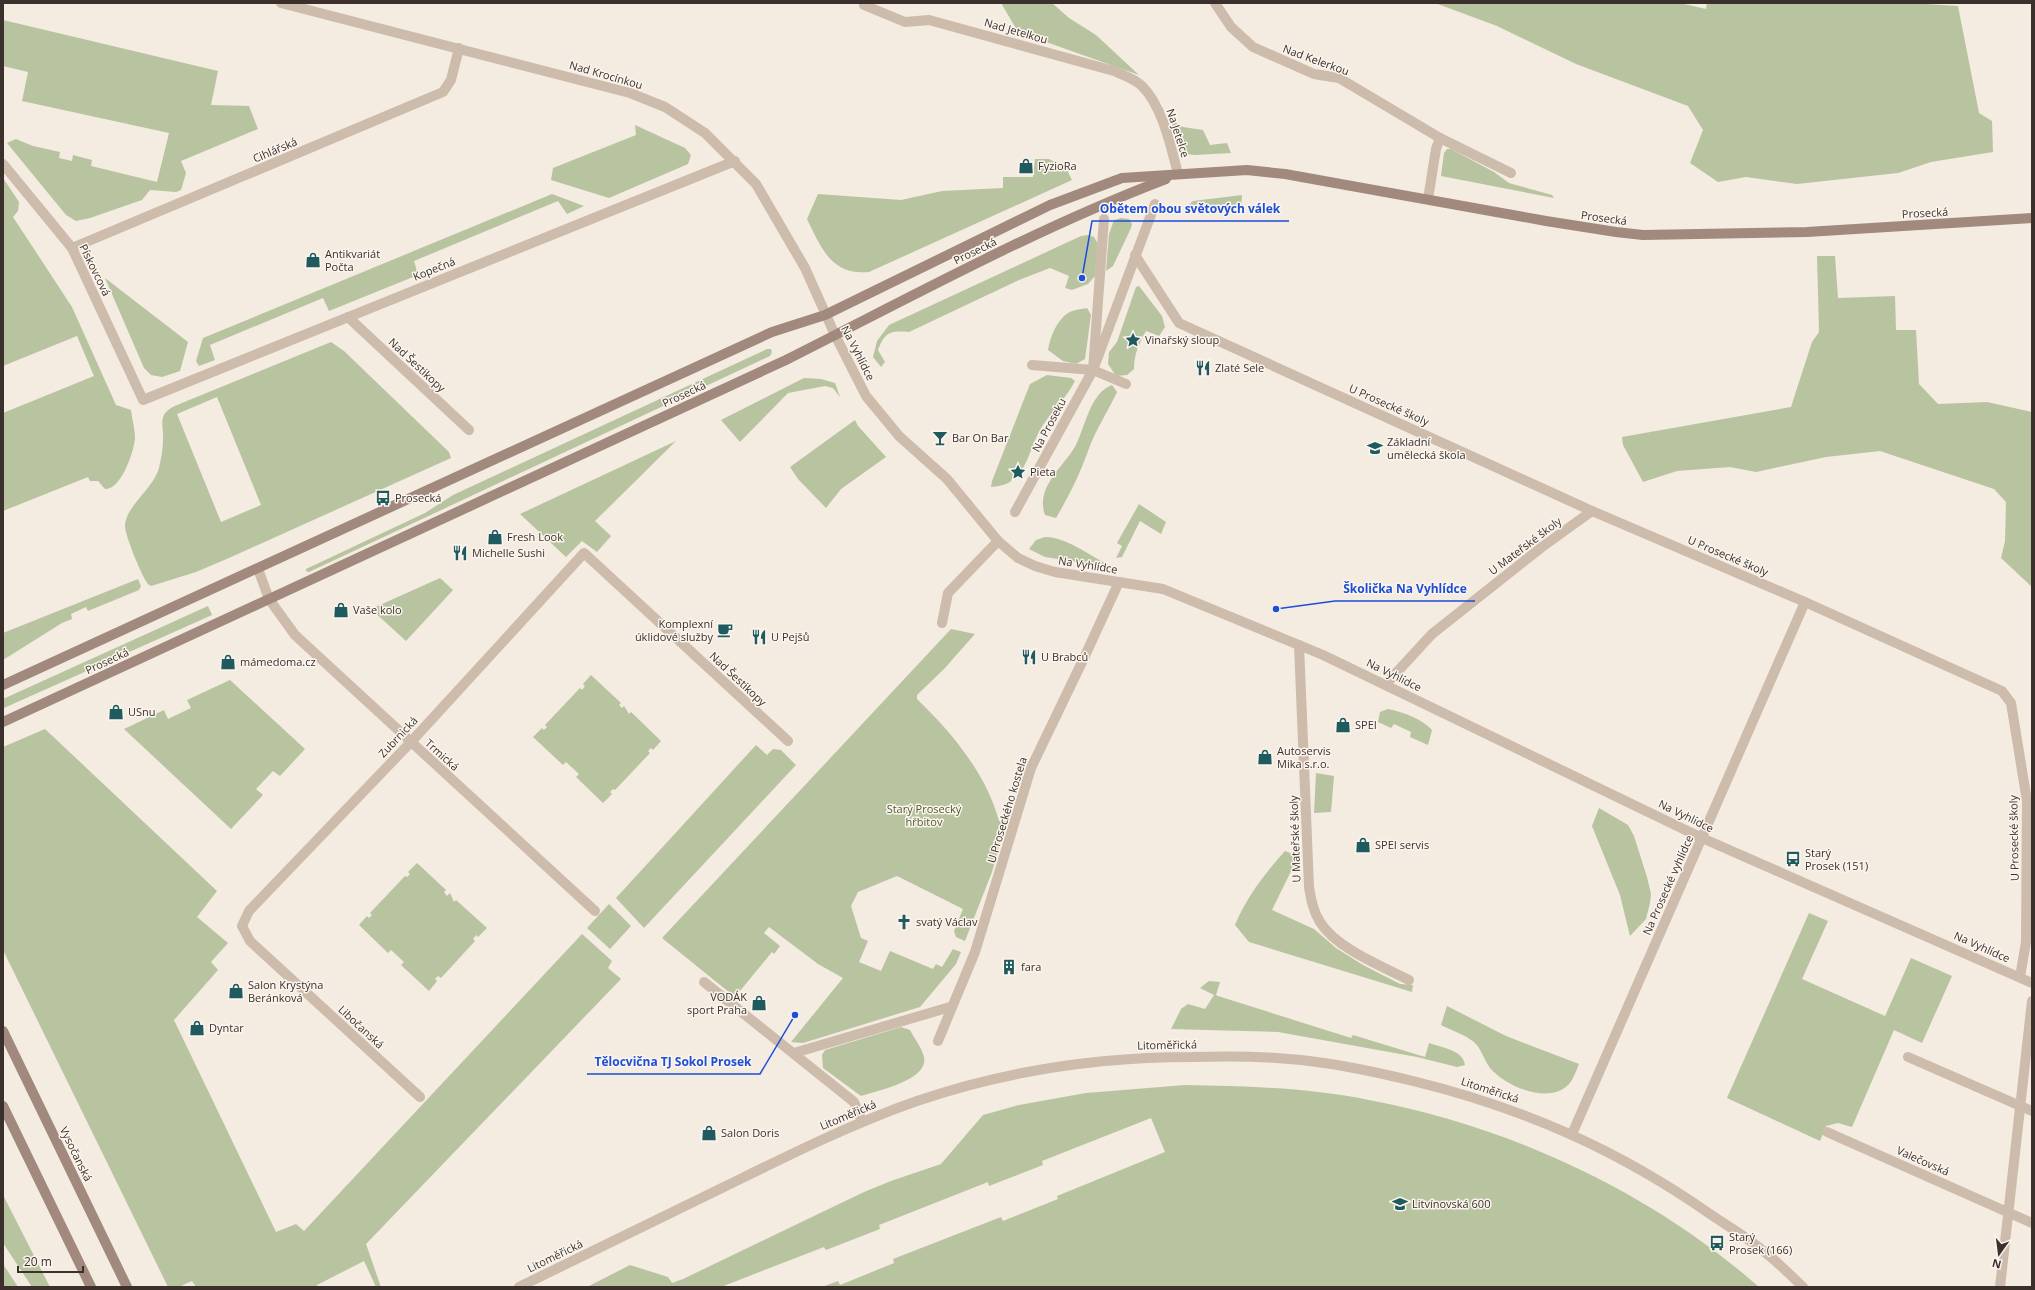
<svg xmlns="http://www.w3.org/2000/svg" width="2035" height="1290" font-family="'Open Sans',sans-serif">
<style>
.green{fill:#b8c4a0;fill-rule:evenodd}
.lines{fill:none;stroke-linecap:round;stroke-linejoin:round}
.minor{stroke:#cdbbac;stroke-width:10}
.tertiary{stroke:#cdbbac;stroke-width:10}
.secondary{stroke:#a18a7d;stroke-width:10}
.labels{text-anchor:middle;stroke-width:3;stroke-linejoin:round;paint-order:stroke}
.street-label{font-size:11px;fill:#3b302b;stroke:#fbf5ee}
.poi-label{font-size:11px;fill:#3b302b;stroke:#fbf5ee;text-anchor:start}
.park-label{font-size:11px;fill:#4a5a2e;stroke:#fbf5ee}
.leader{fill:none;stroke:#1d4ed8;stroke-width:1.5}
.callout-dot{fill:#1d4ed8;stroke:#fbf5ee;stroke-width:1.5}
.callout-label{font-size:12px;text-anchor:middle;font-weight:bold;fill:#1d4ed8;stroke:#fbf5ee;stroke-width:3;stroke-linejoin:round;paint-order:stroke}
</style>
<rect width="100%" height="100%" fill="#f4ebe1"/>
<!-- green -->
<g class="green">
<polygon points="1001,3 1052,3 1069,18 1096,35 1139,75 1018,32"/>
<polygon points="1435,3 1680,3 1706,9 1707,3 1911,3 1958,6 1979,113 1992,121 1993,152 1931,162 1898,173 1797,184 1746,177 1718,182 1690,163 1703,130 1688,106 1576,64 1497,26"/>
<polygon points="3,20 218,71 211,105 249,106 258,129 181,161 186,173 181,190 176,192 150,190 142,200 90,218 76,221 66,215 7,143 16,139 33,146 60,152 59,158 72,161 73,155 92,160 91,166 157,182 169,133 22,101 28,72 3,66"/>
<polygon points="1171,120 1183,127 1203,130 1210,145 1227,143 1231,153 1196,155 1186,154 1176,142"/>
<polygon points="635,125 685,148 691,155 688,164 609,198 551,180 553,168 636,135"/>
<polygon points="1447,149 1451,149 1494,172 1509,183 1552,195 1554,198 1441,176 1444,153"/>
<path d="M1035 159H1049L1066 168 1072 180 869 272C831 276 821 247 807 219L818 194 901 200 942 191 1003 188V177H1033Z"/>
<path d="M3 178 19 202 18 211 13 217 72 307 116 405 131 410C132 419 135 429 135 438 134 452 121 490 105 489L98 481H90L88 477 3 511V413L94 376 77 336 3 366Z"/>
<polygon points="552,194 584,206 567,214 558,201 414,261 418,275 329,311 323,298 210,345 215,360 199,366 196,361 203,338"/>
<polygon points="1242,195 1241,208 1237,206 1185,208 1193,201"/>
<polygon points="1121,218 1129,219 1132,224 1131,228 1113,266 1106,271 1109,234 1114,220"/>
<path d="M1088 235 1094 237 1098 244 1095 276 1088 284 1072 290 1065 288 1069 276 1050 268 1019 280 909 332C890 330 885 332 878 350L885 362 881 367 873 357 877 341 889 325 1081 236Z"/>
<polygon points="1817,256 1835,256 1838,298 1895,296 1896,330 1916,330 1919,384 1938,404 1987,402 2032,412 2032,587 2001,558 2005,541 2006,502 1994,489 1880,451 1826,457 1756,472 1730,467 1677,471 1643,482 1623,445 1622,437 1791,407 1812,342 1819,332"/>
<polygon points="105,278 188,342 180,371 162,377 151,375 144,368"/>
<path d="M1139 286 1162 316 1165 327 1159 336 1146 331C1139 344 1134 354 1134 369L1127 375 1116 376 1108 364 1109 352 1117 342 1136 287Z"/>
<path d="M1087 308 1091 315 1085 359 1076 364 1063 361 1048 350C1050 337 1057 320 1068 313 1073 310 1081 309 1087 308Z"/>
<path d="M331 342 344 351 449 452 451 458 229 558 196 572 151 586 148 584C142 577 124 533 125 525 126 506 154 488 159 468 161 459 163 449 163 440 164 424 156 414 177 405ZM217 397 261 505 221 522 177 414Z"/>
<polygon points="767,349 771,349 772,352 770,356 309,572 306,571 306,569 425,513 453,495"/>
<path d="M1047 375 1071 378 1075 381C1067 397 1053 410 1043 425 1027 449 1028 486 991 487L992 481 1030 384Z"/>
<polygon points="804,378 821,379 835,383 840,397 833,388 825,386 788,393 740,442 721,420"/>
<path d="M1112 385 1117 392C1108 411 1095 431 1088 451 1079 476 1070 494 1056 518L1045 515C1041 505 1043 492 1049 483 1055 471 1066 461 1073 450 1085 432 1088 394 1112 385Z"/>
<polygon points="855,420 858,426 886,457 841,489 826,508 798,479 790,467"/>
<polygon points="676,441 595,521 611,536 597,552 582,541 566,557 520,514"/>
<polygon points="1139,504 1166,522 1161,534 1140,521 1122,557 1116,558 1122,546 1117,543"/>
<path d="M1045 537C1066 537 1089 555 1107 564L1109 567 1045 557 1029 549 1036 540Z"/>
<polygon points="440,578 453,590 406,641 371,609"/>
<polygon points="138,579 141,586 139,590 88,611 86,607 71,614 72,619 62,623 3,660 3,633"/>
<polygon points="208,606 212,615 4,708 3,699"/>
<path d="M951 629 975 634 944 669 917 695V699C952 733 986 773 999 821H1006L992 872 965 941 956 937 954 931 963 909 897 876 858 892 851 906 861 938 868 941 859 962 881 971 890 951 933 969 936 964 942 967 953 949 961 952 956 964 920 1007 803 1043 791 1042 843 978 818 964 769 927 764 933 780 946 774 954 772 952 735 997 662 938Z"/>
<polygon points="591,675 621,703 619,705 622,708 624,706 629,714 631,712 661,741 653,750 651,748 648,751 650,753 615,790 613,789 610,792 612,794 603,803 576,777 579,774 566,762 563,765 533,737 542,728 544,730 547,727 545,725 580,688 582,690 585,686 583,684"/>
<polygon points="230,680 305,749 280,776 273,771 256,789 263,795 231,829 124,729 164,710 168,719 191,708 187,700"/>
<path d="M1388 709C1403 712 1422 719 1432 730L1428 745 1410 737 1411 732 1394 724 1391 728 1378 722 1380 712Z"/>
<polygon points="45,729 217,891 197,917 228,943 211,962 218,970 174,1020 276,1232 296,1224 304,1231 582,934 612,961 608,968 621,979 366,1244 381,1287 376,1287 364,1261 317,1285 317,1287 196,1287 192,1281 179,1287 168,1287 3,950 3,747"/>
<polygon points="756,745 767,755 773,749 781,750 796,765 644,928 616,898"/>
<polygon points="1316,773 1334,776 1331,812 1314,813"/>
<polygon points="1599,808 1628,825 1634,836 1647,877 1651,894 1650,903 1646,919 1630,936 1620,895 1592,826"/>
<path d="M1285 851 1295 855 1292 869 1272 910 1314 929 1336 948 1363 965 1400 984 1413 985 1412 992 1249 942 1235 925C1246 898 1265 873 1285 851Z"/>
<polygon points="417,863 446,890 444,892 447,896 450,893 454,902 456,900 487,928 478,937 476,935 473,939 475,941 441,978 438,976 435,979 437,981 429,991 401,965 404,962 391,950 388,953 359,925 367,916 369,918 372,915 370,913 405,876 407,877 410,874 408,872"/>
<polygon points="609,904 631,926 610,949 587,928"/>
<polygon points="1809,913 1828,921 1802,979 1885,1016 1911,958 1952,976 1922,1043 1894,1030 1852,1127 1838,1123 1826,1126 1820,1141 1727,1098"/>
<path d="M1209 981 1220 982 1216 995 1218 996 1351 1038 1353 1035 1425 1057 1429 1043C1443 1048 1463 1050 1465 1065L1457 1067 1417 1057 1278 1032 1171 1029 1181 1009 1188 1004 1205 1009 1214 995 1200 988Z"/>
<path d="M1447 1006 1506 1036 1579 1064C1576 1071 1573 1081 1567 1086 1547 1104 1505 1086 1490 1068 1484 1060 1481 1048 1474 1042 1465 1035 1451 1030 1441 1025Z"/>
<path d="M901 1027 910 1030C914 1038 922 1048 924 1057 929 1080 877 1091 861 1096L823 1068 822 1055 825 1050Z"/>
<path d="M1185 1085C1247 1086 1309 1088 1369 1100 1511 1127 1650 1191 1759 1287H822L838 1281 840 1285 894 1263 893 1259 1001 1217 1003 1221 1058 1199 1057 1196 1165 1152 1151 1118 1042 1161 1043 1165 989 1186 988 1182 879 1225 880 1229 826 1250 824 1247 721 1287H587L630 1265 668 1277 672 1283 683 1279 864 1192 891 1181 941 1164 983 1115 1019 1105 1086 1093Z"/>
<polygon points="3,1195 50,1287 32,1287 3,1243"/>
<polygon points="3,1264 18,1287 3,1287"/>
</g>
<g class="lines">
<!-- minor -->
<g class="minor">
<polyline points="281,3 630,93 665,107 705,133 756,184 805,268 835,335 866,396 899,436 947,479 998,541 1018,558 1035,566 1055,572 1163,589 1323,655 1702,838 2032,983"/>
<polyline points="1215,3 1231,27 1253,47 1314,74 1339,78 1440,138 1436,149 1428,199"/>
<path d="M864 5 905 22 929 20 1114 71C1123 75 1135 79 1142 86 1162 105 1171 147 1178 174"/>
<polyline points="1440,138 1511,173"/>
<polyline points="3,164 72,248 143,400 735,161"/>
<polyline points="1104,219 1093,370 1126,384"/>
<polyline points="72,248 443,92 451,80 459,48"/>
<polyline points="1135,255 1179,323 1592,511 1805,602 2002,691 2011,703 2027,801 2026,942 2020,977"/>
<polyline points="348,317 469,430"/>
<polyline points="1032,365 1093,370"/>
<polyline points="1015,512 1093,370 1155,204"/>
<polyline points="258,569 269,599 295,635 595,911"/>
<polyline points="942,623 948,593 998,541"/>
<path d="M1299 645 1309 887C1311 899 1313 911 1320 922 1336 948 1381 966 1409 980"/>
<polyline points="1386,684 1432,634 1542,547 1592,511"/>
<polyline points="704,982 854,1102 862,1121"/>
<polyline points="938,1041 975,952 1031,768 1083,660 1119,582"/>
<polyline points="794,1053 950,1007"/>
<polyline points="1908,1057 2032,1111"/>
<polyline points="420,1097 250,941 242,926 249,911 410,743 584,553 788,741"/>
<polyline points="1827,1132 2032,1223"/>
<polyline points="1572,1134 1805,602"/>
<polyline points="2000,1287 2032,1001"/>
</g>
<!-- tertiary -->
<path class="tertiary" d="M519 1287C588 1253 657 1219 726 1186 789 1155 851 1124 917 1101 1005 1071 1099 1057 1192 1057 1224 1056 1257 1056 1289 1059 1331 1062 1372 1071 1413 1081 1523 1108 1617 1149 1710 1214 1729 1227 1750 1239 1767 1254 1780 1264 1791 1276 1803 1287"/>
<!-- secondary -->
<g class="secondary">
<polyline points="3,685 772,332 825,315 1050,205 1122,178 1247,170 1285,174 1546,221 1616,232 1643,235 1807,232 2032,218"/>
<path d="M3 722 786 360C911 297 1035 229 1166 179"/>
<polyline points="3,1031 127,1287"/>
<polyline points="3,1106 91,1287"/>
</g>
</g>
<!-- icons -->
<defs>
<symbol id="shop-bare" viewBox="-9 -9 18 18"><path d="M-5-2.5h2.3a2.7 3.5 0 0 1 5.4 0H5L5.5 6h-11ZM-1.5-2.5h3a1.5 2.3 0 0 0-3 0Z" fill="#1f5a5e" stroke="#fbf5ee" stroke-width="2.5" paint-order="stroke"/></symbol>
<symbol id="sight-bare" viewBox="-9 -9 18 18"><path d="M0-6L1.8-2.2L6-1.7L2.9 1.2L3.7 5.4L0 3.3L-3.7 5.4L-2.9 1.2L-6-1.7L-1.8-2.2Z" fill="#1f5a5e" stroke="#fbf5ee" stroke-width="2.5" paint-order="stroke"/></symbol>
<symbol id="restaurant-bare" viewBox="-9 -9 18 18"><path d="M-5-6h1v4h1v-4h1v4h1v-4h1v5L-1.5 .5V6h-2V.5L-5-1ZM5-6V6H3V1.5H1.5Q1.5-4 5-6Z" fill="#1f5a5e" stroke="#fbf5ee" stroke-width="2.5" paint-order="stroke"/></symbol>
<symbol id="bar-bare" viewBox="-9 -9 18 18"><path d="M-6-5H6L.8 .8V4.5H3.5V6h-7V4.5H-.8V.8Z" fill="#1f5a5e" stroke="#fbf5ee" stroke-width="2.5" paint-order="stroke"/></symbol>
<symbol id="school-bare" viewBox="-9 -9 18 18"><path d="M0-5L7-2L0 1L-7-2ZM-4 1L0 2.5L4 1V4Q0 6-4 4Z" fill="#1f5a5e" stroke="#fbf5ee" stroke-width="2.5" paint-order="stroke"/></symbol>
<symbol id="bus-bare" viewBox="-9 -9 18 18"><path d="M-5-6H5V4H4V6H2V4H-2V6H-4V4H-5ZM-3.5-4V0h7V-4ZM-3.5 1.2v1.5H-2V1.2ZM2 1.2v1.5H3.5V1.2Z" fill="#1f5a5e" stroke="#fbf5ee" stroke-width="2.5" paint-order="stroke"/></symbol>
<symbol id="cafe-bare" viewBox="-9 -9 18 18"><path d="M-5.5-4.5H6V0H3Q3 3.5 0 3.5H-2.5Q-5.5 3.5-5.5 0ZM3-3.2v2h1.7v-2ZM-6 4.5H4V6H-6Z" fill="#1f5a5e" stroke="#fbf5ee" stroke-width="2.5" paint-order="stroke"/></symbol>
<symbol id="church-bare" viewBox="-9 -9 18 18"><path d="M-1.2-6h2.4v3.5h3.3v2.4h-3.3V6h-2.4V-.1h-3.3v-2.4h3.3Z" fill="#1f5a5e" stroke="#fbf5ee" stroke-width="2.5" paint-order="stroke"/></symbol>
<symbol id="building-bare" viewBox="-9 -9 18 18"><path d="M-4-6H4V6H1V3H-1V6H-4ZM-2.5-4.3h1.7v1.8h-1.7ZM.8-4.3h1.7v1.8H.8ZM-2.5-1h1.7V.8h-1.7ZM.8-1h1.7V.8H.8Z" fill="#1f5a5e" stroke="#fbf5ee" stroke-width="2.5" paint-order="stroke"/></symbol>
</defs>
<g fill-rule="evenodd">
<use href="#shop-bare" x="1015" y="155" width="22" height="22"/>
<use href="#shop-bare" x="302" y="249" width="22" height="22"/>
<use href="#sight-bare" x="1122" y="329" width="22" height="22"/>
<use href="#restaurant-bare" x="1192" y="357" width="22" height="22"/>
<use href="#bar-bare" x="929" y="427" width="22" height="22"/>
<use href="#school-bare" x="1364" y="437" width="22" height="22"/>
<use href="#sight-bare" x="1007" y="461" width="22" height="22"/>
<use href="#bus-bare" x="372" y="487" width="22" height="22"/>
<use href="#shop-bare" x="484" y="526" width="22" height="22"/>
<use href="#restaurant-bare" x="449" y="542" width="22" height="22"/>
<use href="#shop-bare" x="330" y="599" width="22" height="22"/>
<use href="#cafe-bare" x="714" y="619" width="22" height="22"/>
<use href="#restaurant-bare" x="748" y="626" width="22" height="22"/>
<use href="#restaurant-bare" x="1018" y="646" width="22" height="22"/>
<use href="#shop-bare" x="217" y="651" width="22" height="22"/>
<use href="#shop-bare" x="105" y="701" width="22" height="22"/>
<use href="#shop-bare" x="1332" y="714" width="22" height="22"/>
<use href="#shop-bare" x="1254" y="746" width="22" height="22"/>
<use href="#shop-bare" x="1352" y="834" width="22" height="22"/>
<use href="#bus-bare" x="1782" y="848" width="22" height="22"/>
<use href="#church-bare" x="893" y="911" width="22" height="22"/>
<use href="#building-bare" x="998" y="956" width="22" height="22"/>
<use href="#shop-bare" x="225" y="980" width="22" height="22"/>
<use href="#shop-bare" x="748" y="992" width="22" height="22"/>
<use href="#shop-bare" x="186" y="1017" width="22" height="22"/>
<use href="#shop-bare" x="698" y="1122" width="22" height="22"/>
<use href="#school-bare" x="1389" y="1193" width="22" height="22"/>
<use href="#bus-bare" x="1706" y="1232" width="22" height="22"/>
</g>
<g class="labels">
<!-- street labels -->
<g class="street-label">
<text transform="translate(1016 31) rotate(16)" y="4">Nad Jetelkou</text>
<text transform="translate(1316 60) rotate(20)" y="4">Nad Kelerkou</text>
<text transform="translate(606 75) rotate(16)" y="4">Nad Krocínkou</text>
<text transform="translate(1178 133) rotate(72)" y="4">Na Jetelce</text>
<text transform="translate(275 150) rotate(-23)" y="4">Cihlářská</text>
<text transform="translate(1925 213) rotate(-3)" y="4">Prosecká</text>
<text transform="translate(1604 218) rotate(8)" y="4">Prosecká</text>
<text transform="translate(975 251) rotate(-26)" y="4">Prosecká</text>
<text transform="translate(434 269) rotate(-22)" y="4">Kopečná</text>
<text transform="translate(95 270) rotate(64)" y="4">Pískovcová</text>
<text transform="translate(858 353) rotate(63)" y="4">Na Vyhlídce</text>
<text transform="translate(417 365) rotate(43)" y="4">Nad Šestikopy</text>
<text transform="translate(684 394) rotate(-25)" y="4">Prosecká</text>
<text transform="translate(1389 405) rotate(24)" y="4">U Prosecké školy</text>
<text transform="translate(1049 425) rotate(-62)" y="4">Na Proseku</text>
<text transform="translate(1525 546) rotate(-37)" y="4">U Mateřské školy</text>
<text transform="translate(1728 556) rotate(23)" y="4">U Prosecké školy</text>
<text transform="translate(1088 565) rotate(9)" y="4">Na Vyhlídce</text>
<text transform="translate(107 661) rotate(-25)" y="4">Prosecká</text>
<text transform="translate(1394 675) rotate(26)" y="4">Na Vyhlídce</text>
<text transform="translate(738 679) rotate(43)" y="4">Nad Šestikopy</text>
<text transform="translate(398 737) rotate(-47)" y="4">Zubrnická</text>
<text transform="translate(442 755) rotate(42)" y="4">Trmická</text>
<text transform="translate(1007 810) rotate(-73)" y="4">U Proseckého kostela</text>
<text transform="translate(1686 816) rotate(26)" y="4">Na Vyhlídce</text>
<text transform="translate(2014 838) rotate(-91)" y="4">U Prosecké školy</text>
<text transform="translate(1295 839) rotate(-92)" y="4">U Mateřské školy</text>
<text transform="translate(1668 885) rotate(-66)" y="4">Na Prosecké vyhlídce</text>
<text transform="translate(1982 947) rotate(24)" y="4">Na Vyhlídce</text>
<text transform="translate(361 1027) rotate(43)" y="4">Libočanská</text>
<text transform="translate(1167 1045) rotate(-1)" y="4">Litoměřická</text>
<text transform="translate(1490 1090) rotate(18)" y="4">Litoměřická</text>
<text transform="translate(848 1115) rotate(-23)" y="4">Litoměřická</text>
<text transform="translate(76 1154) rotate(64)" y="4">Vysočanská</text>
<text transform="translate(1923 1161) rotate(24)" y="4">Valečovská</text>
<text transform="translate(555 1256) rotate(-26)" y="4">Litoměřická</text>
</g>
<!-- poi labels -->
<g class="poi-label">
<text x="1038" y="170">FyzioRa</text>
<text x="325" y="258">Antikvariát<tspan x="325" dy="13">Počta</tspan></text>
<text x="1145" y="344">Vinařský sloup</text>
<text x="1215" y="372">Zlaté Sele</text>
<text x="952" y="442">Bar On Bar</text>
<text x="1387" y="446">Základní<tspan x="1387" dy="13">umělecká škola</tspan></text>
<text x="1030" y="476">Pieta</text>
<text x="395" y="502">Prosecká</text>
<text x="507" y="541">Fresh Look</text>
<text x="472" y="557">Michelle Sushi</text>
<text x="353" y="614">Vaše kolo</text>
<text x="713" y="628" text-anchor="end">Komplexní<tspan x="713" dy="13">úklidové služby</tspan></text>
<text x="771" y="641">U Pejšů</text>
<text x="1041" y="661">U Brabců</text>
<text x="240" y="666">mámedoma.cz</text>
<text x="128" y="716">USnu</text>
<text x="1355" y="729">SPEI</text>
<text x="1277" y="755">Autoservis<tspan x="1277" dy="13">Mika s.r.o.</tspan></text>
<text x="1375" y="849">SPEI servis</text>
<text x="1805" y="857">Starý<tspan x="1805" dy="13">Prosek (151)</tspan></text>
<text x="916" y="926">svatý Václav</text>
<text x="1021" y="971">fara</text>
<text x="248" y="989">Salon Krystýna<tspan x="248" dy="13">Beránková</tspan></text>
<text x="747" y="1001" text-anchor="end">VODÁK<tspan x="747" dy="13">sport Praha</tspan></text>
<text x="209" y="1032">Dyntar</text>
<text x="721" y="1137">Salon Doris</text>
<text x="1412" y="1208">Litvínovská 600</text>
<text x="1729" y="1241">Starý<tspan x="1729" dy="13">Prosek (166)</tspan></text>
</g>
<!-- park labels -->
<g class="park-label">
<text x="924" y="813">Starý Prosecký<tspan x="924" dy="13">hřbitov</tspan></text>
</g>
</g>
<!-- callouts -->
<path class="leader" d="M1082 278L1092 221H1289M1276 609L1335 601H1475M795 1015L760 1074H587"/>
<g class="callout-dot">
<circle cx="1082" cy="278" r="4"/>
<circle cx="1276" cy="609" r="4"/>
<circle cx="795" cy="1015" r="4"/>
</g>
<g class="callout-label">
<text x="1190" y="213">Obětem obou světových válek</text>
<text x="1405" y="593">Školička Na Vyhlídce</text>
<text x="673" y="1066">Tělocvična TJ Sokol Prosek</text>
</g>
<!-- border -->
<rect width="2035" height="1290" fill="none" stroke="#3b302b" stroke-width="8"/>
<!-- north arrow -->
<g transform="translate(1999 1254) rotate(194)" stroke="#fbf5ee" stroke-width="3" paint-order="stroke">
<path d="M0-3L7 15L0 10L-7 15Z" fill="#3b302b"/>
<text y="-6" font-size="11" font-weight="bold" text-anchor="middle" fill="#3b302b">N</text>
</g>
<!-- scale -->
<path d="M18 1266v6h65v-6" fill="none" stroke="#3b302b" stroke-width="2"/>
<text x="24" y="1266" font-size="12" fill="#3b302b" stroke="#fbf5ee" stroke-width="3" paint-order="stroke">20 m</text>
</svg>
